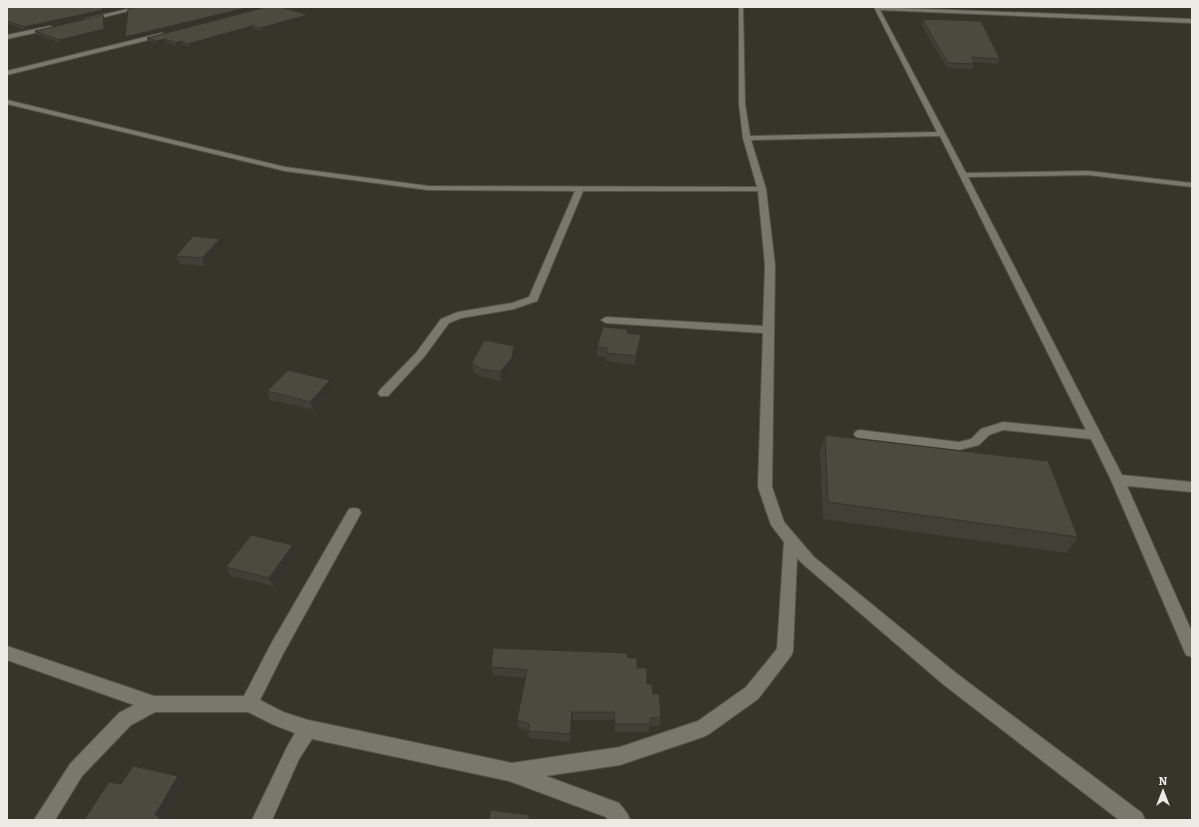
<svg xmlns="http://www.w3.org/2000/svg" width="1199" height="827" font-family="Bitter,serif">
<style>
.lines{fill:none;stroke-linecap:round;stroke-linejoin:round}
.street-casing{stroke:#535249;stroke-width:2}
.street{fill:#7a786c;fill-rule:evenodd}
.wall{fill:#414036}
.shaded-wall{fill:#35342c}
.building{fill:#4c4a3f;stroke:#35342c}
</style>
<rect width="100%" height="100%" fill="#37352a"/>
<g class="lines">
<defs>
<g id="street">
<polygon points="136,7 145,7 88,21 85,19"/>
<polygon points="739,7 743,7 745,104 750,136 937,132 874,7 1192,19 1192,23 880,10 966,173 1088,171 1192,183 1192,187 1088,175 968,177 1122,475 1192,482 1192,492 1127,486 1192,632 1192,657 1186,655 1111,480 1091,439 1003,430 989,435 979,445 959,450 860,438 856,437 854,434 856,431 860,430 959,442 971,439 981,429 1003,422 1086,430 940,136 751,140 766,189 775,265 772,487 784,522 814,557 956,673 1142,813 1145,820 1119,820 944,685 804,565 797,558 793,651 791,656 758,699 709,734 703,737 620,765 546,776 619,803 627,813 630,820 608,820 606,817 509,781 312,739 299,759 272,820 252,820 287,747 295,733 274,725 248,712 155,712 131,725 82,776 55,820 34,820 70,764 119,713 134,705 7,660 7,646 154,696 244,696 271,644 349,509 354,508 359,509 361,513 283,654 260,700 283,712 308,720 512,763 620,747 698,721 746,687 777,649 784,542 771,525 758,487 763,333 606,323 601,320 606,317 763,326 765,265 758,191 583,191 537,301 514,309 461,318 449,323 424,357 388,396 380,396 378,393 380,390 416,353 441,319 458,312 512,303 529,297 575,191 428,190 285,171 7,104 7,100 285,167 428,186 757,187 743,138 739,104"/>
<polygon points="50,26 52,27 52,29 7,39 7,35"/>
<polygon points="162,33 164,34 164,36 7,75 7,71"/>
</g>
</defs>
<!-- street casing -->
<use href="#street" class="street-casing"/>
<!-- street -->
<use href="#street" class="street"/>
</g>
<!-- wall -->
<g class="wall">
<polygon points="7,7 104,12 25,30 7,23"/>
<polygon points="104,18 106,32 60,43 36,34 35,31"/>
<polygon points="308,18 261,31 253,29 189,47 182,44 176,46 166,42 159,44 148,41 147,38"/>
<polygon points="922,19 1000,59 998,64 975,62 973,68 972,68 972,69 947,68 921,24"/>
<polygon points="223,247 205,266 180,264 176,256"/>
<polygon points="628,329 627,333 640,343 635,365 606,361 606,357 597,356 597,347"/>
<polygon points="515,355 513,367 501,381 482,377 473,372 472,363"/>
<polygon points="333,389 314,410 270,400 267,391"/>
<polygon points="825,435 1078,537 1066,553 823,519 820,452"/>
<polygon points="297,554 274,586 231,576 226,567"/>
<polygon points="628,658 637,668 653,694 661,718 660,726 650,726 649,732 615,732 614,720 573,720 570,742 529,738 528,731 519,728 517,720 525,678 493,675 491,667"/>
</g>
<!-- shaded-wall -->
<g class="shaded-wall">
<polygon points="103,7 104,12 25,30 24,27"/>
<polygon points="250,7 262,7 126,40 125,37"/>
<polygon points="103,15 104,18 106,32 60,43 59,40"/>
<polygon points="308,15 308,18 261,31 260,28"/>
<polygon points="252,26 253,29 189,47 188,44"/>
<polygon points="165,39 166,42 159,44 157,41"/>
<polygon points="181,41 182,44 176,46 175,43"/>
<polygon points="220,239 223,247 205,266 202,258"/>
<polygon points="641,335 640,343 635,365 636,356"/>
<polygon points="514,346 515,355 513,367 501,381 500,372"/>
<polygon points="330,380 333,389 314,410 310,402"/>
<polygon points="293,545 297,554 274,586 269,578"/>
<polygon points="572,712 573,720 570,742 570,734"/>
<polygon points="178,776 185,783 164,820 158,820 155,815"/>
</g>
<!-- building -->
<g class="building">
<polygon points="7,7 102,7 103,10 24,27 7,21"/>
<polygon points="139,7 250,7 125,37 128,9"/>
<polygon points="266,7 281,7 308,15 260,28 252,26 188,44 181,41 175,43 165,39 157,41 147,38"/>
<polygon points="103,15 104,29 59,40 35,31"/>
<polygon points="922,19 981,21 1000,59 971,57 975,62 972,62 974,64 948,63"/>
<polygon points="193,236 220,239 202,258 176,256"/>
<polygon points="603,327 628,329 627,333 641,335 636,356 606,353 607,348 597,347"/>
<polygon points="484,340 514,346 512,358 500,372 481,369 472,363"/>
<polygon points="288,370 330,380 310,402 267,391"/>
<polygon points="825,435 1048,461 1078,537 828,502"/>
<polygon points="251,535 293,545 269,578 226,567"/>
<polygon points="493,648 627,653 628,658 637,658 637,668 647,668 647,684 652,684 653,694 659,694 661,718 650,718 650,724 615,724 614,712 572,712 570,734 528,731 529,724 517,720 527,670 491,667"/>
<polygon points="133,766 178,776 155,815 160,817 158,820 84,820 109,782 121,784"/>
<polygon points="490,810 529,815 529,820 489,820"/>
</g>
<!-- border -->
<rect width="1199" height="827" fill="none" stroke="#ebeae4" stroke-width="16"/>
<!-- north arrow -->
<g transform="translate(1163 791)" stroke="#37352a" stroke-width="3" paint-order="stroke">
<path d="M0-3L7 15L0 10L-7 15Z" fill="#ebeae4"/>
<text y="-6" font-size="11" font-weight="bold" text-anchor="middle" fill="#ebeae4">N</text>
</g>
</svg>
